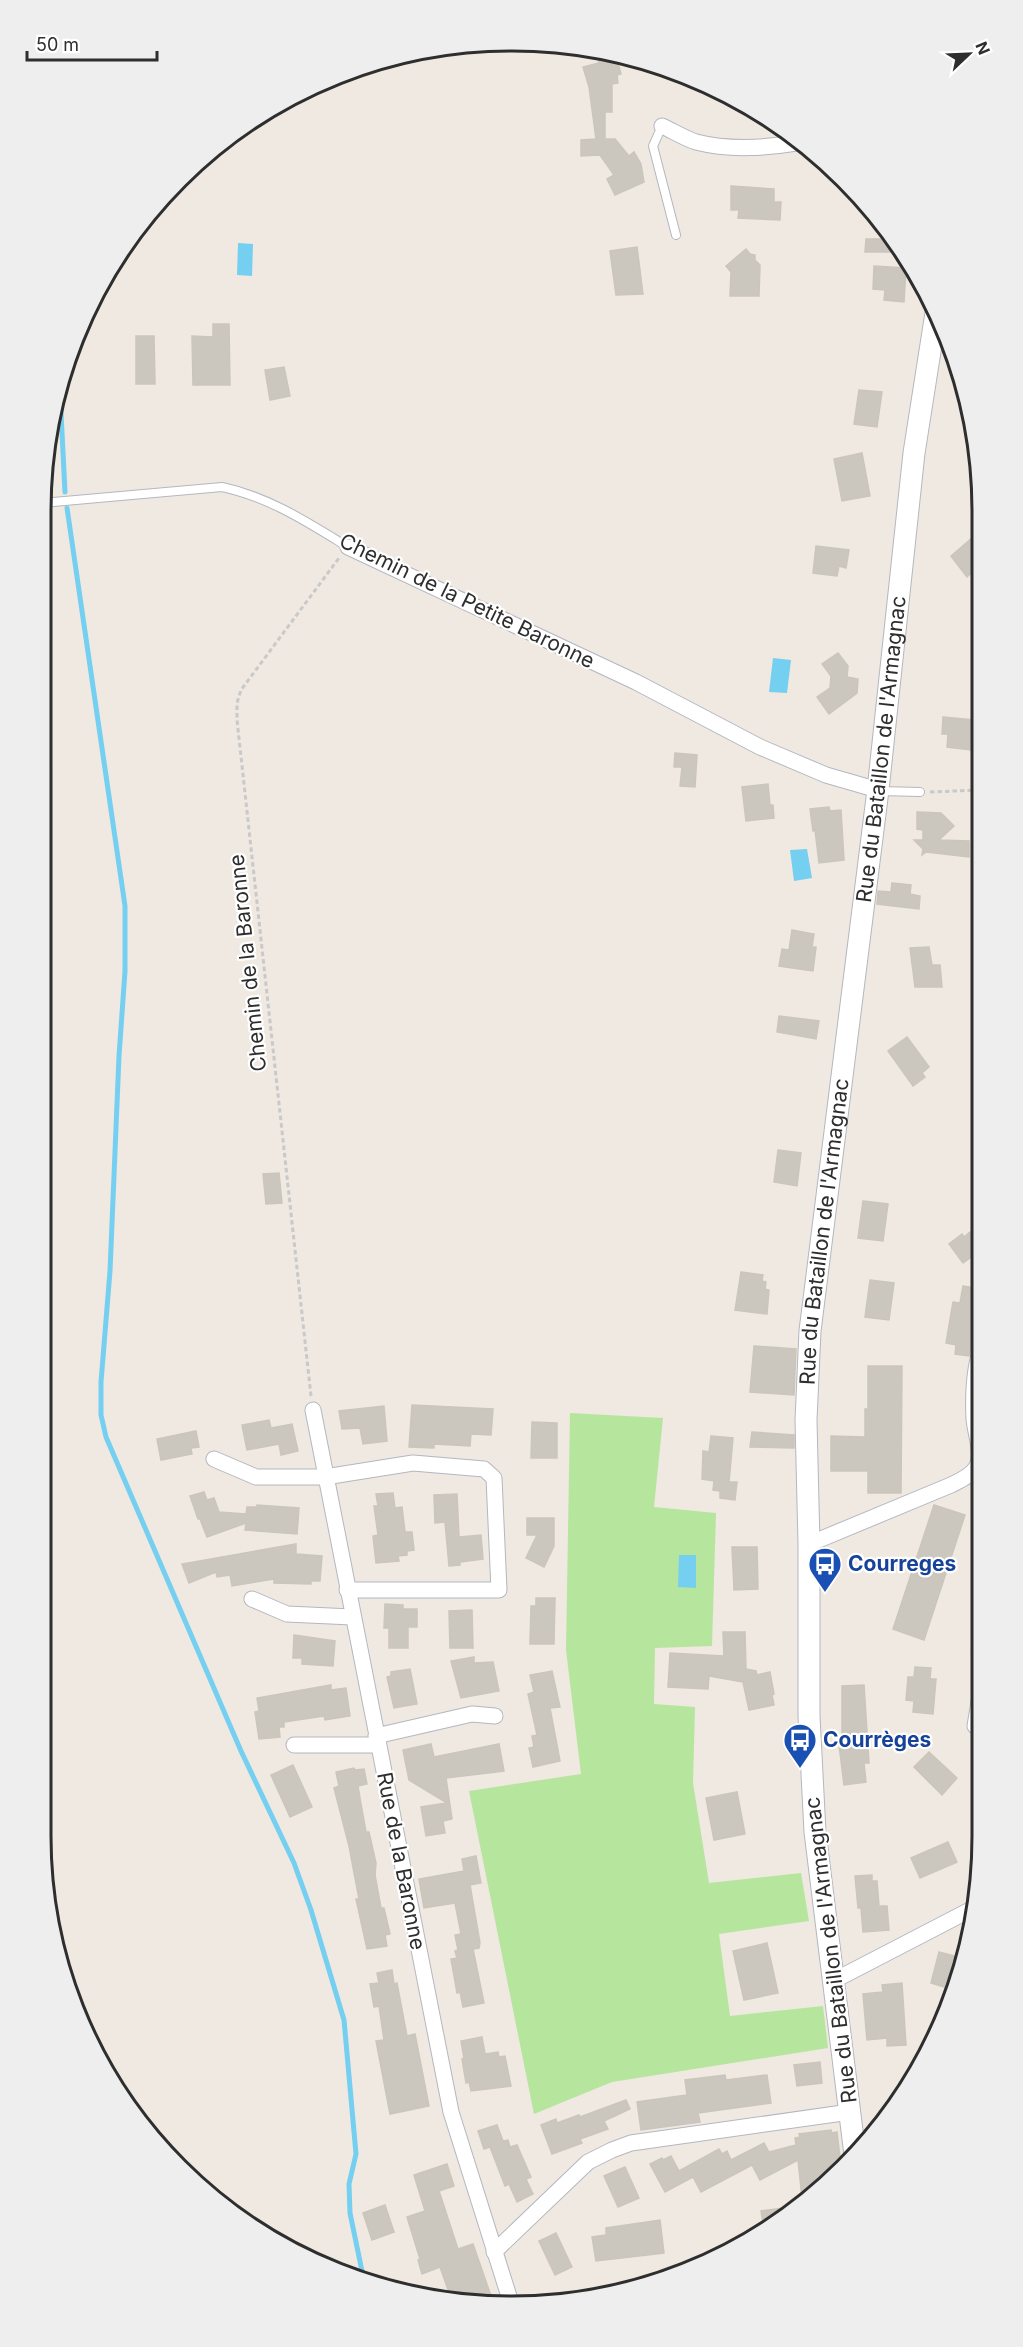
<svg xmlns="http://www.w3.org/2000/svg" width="1023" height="2347" font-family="Inter,sans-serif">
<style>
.green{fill:#b6e59e}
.water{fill:#75cff0}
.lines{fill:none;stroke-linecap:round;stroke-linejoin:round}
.stream{stroke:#75cff0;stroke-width:5}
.building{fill:#cbc7bf;stroke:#cbc5ba;stroke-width:1.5}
.lane-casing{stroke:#b4b7c1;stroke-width:10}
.street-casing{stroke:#b4b7c1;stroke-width:17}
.secondary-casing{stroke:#b4b7c1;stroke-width:23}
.path{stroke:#c9c9c9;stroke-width:3;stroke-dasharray:4.5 3;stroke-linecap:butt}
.lane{stroke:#fff;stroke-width:8}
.street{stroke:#fff;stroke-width:15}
.secondary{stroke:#fff;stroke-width:21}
.labels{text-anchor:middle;stroke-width:4.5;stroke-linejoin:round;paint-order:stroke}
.street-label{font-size:21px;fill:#2e2e2e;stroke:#fff}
.transit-label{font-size:21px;font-weight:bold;fill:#164399;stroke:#fff;text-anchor:start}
.rim{fill:none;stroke:#2e2e2e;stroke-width:3}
</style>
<rect width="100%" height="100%" fill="#efe9e1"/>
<!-- green -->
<polygon class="green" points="570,1413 663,1418 654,1507 716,1513 712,1646 655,1648 654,1704 695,1707 693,1783 709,1883 801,1873 809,1921 719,1934 730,2016 823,2006 828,2048 612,2082 534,2114 469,1791 581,1774 566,1650"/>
<!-- water -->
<g class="water">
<polygon points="238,243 253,244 252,276 237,275"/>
<polygon points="773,658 791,660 787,693 769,692"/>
<polygon points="807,849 812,878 794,881 790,850"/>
<polygon points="679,1555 696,1555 696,1588 678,1587"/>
</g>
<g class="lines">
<!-- stream -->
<g class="stream">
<polyline points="60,393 65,492"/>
<polyline points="67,508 125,906 125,971 119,1056 110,1271 101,1382 101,1415 106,1437 241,1751 294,1863 311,1910 344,2020 356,2154 349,2184 350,2213 363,2276"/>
</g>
</g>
<!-- building -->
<g class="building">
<polygon points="596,50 616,55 621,74 617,75 618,83 612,84 612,112 605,112 605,139 615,139 629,156 634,152 641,164 644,182 615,195 607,179 614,175 600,155 581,156 581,140 596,139 589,87 583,67 599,63"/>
<polygon points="731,186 774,189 774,202 781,202 780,220 738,218 739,210 731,210"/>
<polygon points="866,239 894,239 901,252 865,252"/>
<polygon points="637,247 643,294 616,295 610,251"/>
<polygon points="746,249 750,254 755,255 755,260 760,265 759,296 730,296 731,272 726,266"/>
<polygon points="874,266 906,268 904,302 884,300 885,290 873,289"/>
<polygon points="213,324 229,324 230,385 193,385 192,336 213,337"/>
<polygon points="136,336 154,336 155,384 136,384"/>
<polygon points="284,367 290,396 270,400 265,370"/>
<polygon points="859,390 882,392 877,427 854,424"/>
<polygon points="862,453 870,496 842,501 834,459"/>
<polygon points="979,532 979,566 967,577 951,556"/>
<polygon points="816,546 849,550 846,568 839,566 837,576 813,573"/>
<polygon points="838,653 848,666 847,677 858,679 857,693 829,714 817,697 830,688 831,676 822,664"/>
<polygon points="943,717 974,720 971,750 947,747 948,734 942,734"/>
<polygon points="675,753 697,755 695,787 680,786 682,767 674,767"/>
<polygon points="768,784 770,805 773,805 774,818 746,821 742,787"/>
<polygon points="829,807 830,811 841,810 844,860 819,863 815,830 813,831 810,809"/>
<polygon points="917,812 941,813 954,826 939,840 969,841 969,857 926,852 922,855 923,849 914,840 923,840 923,830 917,829"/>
<polygon points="892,883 911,885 910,894 920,896 919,909 877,904 878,891 891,892"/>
<polygon points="792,930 814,934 812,947 816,947 813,971 779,966 782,949 789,950"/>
<polygon points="929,947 932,965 940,965 942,987 915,987 910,948"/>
<polygon points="779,1016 819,1021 816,1039 777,1032"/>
<polygon points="907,1037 929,1067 922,1073 925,1077 913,1086 888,1051"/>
<polygon points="778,1150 801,1153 797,1186 774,1182"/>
<polygon points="279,1173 282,1203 266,1204 263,1174"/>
<polygon points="863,1201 888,1204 883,1241 858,1238"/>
<polygon points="970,1232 981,1246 981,1250 963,1263 949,1244 962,1234 964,1237"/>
<polygon points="741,1272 763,1275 762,1281 766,1282 765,1289 769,1290 767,1314 735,1310"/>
<polygon points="870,1280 894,1283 889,1320 865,1317"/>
<polygon points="963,1286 981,1289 981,1324 978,1324 969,1356 955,1354 956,1345 946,1343 953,1302 960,1303"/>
<polygon points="754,1346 796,1349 794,1395 750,1392"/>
<polygon points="868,1366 902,1366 901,1493 868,1493 868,1471 831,1471 831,1436 865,1437 865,1409 868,1409"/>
<polygon points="412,1405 493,1409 491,1435 471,1434 470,1446 434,1444 434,1448 409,1447"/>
<polygon points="384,1406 387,1441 363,1444 360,1428 342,1429 339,1411"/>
<polygon points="269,1420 271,1428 292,1424 298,1451 281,1455 279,1444 247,1450 242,1425"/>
<polygon points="532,1422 557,1423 557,1458 531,1458"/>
<polygon points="196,1431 199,1447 191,1448 192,1454 161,1460 157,1439"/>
<polygon points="752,1432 794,1435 794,1448 750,1447"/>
<polygon points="711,1436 733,1438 729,1482 737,1482 735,1500 720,1498 720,1491 713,1490 714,1481 702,1479 703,1451 709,1452"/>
<polygon points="204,1492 207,1500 214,1498 219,1512 246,1514 247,1507 257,1507 257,1505 299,1508 297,1534 245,1530 246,1523 207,1537 200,1519 198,1519 190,1496"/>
<polygon points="393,1493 395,1508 402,1507 405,1532 412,1532 414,1550 407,1551 407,1555 398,1556 399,1561 376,1563 373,1536 378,1535 374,1506 378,1506 376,1494"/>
<polygon points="457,1494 459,1537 481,1535 483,1559 460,1562 460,1565 449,1566 445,1522 435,1523 434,1495"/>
<polygon points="934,1505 965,1515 924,1640 893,1629"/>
<polygon points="527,1518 554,1518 554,1546 544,1567 526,1558 537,1535 527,1535"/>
<polygon points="296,1544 296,1554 322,1556 320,1581 311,1581 311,1584 274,1583 274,1579 232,1586 230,1575 217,1577 216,1572 189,1583 182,1564"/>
<polygon points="732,1547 757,1547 758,1589 734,1590"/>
<polygon points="536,1598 555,1598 554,1644 530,1644 531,1606 536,1606"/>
<polygon points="385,1604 403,1605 403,1609 417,1609 417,1627 408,1627 408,1648 389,1648 389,1628 384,1628"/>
<polygon points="472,1610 473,1648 450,1648 449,1611"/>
<polygon points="723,1632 745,1632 746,1669 756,1671 757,1675 770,1672 774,1694 772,1695 774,1705 749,1710 743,1682 709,1676 708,1689 668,1687 670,1653 724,1656"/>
<polygon points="294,1635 335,1641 333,1666 302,1664 302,1658 293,1658"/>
<polygon points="474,1657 474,1663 493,1662 499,1691 461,1698 451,1661"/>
<polygon points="915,1667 931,1668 930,1679 936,1679 933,1714 913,1712 914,1701 906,1700 908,1677 914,1677"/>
<polygon points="410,1669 417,1704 394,1708 387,1677 391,1676 391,1672"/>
<polygon points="552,1671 560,1707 550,1708 560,1761 533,1767 529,1748 534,1747 532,1736 537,1735 528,1694 534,1692 530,1675"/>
<polygon points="331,1685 331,1690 346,1688 350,1716 325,1720 324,1716 284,1722 284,1727 279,1727 280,1737 259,1739 255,1712 259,1711 257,1698"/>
<polygon points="864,1685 869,1763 864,1763 866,1782 844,1785 839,1745 842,1744 842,1686"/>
<polygon points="431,1744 434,1757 499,1744 504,1771 446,1778 452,1819 443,1821 445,1833 426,1836 421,1807 447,1803 409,1780 403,1750"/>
<polygon points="929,1752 957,1778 942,1795 914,1767"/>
<polygon points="293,1765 312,1807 290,1817 271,1775"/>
<polygon points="354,1768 355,1770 364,1769 367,1784 358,1786 361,1804 366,1832 369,1832 376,1863 375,1875 381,1908 384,1908 390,1934 385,1935 387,1946 367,1949 356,1899 359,1899 349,1846 334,1788 339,1786 336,1772"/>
<polygon points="737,1792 745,1834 714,1840 706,1798"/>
<polygon points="948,1842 957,1862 920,1878 911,1858"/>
<polygon points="476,1856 481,1883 470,1885 480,1943 479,1948 473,1949 484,2003 463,2007 460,1992 457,1993 451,1959 457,1958 455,1951 458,1950 455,1935 461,1934 455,1903 424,1908 419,1879 464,1871 462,1859"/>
<polygon points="872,1875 872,1881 877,1881 879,1906 887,1906 889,1930 863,1932 861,1908 858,1908 855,1876"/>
<polygon points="767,1943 778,1993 744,2000 733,1951"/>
<polygon points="939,1952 962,1958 954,1990 931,1983"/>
<polygon points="392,1970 394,1984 397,1983 407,2036 415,2034 429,2106 390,2114 376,2041 384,2040 379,2006 374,2007 370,1984 379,1983 377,1973"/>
<polygon points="902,1983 906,2045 887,2046 887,2038 867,2040 863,1994 883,1992 882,1985"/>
<polygon points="482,2037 485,2054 498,2052 499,2057 505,2056 511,2086 471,2091 469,2082 466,2083 462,2059 464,2058 461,2041"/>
<polygon points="820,2062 822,2083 797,2086 794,2065"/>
<polygon points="725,2075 726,2080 767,2075 771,2103 698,2113 700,2122 641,2130 637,2102 687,2095 685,2080"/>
<polygon points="626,2100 630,2109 604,2121 608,2129 580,2139 582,2143 552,2154 541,2125 556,2119 557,2123 579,2115 580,2117"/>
<polygon points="497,2125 503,2141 508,2140 510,2147 517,2145 531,2177 526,2179 533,2194 517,2202 509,2184 505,2186 490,2147 484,2149 478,2131"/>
<polygon points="831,2130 832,2133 837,2132 841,2166 802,2198 798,2160 760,2180 752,2165 701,2192 693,2177 665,2192 650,2164 662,2158 663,2160 671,2156 679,2171 719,2149 722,2154 727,2151 731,2160 764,2143 769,2152 796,2145 795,2138 800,2137 799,2134"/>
<polygon points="447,2164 454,2186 439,2191 458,2249 473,2244 491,2296 473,2303 452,2301 440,2267 422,2274 418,2260 420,2259 407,2217 425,2211 414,2175"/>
<polygon points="625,2167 639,2198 618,2207 604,2176"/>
<polygon points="385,2205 394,2232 372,2240 363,2213"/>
<polygon points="791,2207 771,2223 764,2230 761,2211"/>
<polygon points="660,2220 664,2253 596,2261 592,2237 606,2235 606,2228"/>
<polygon points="556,2233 572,2267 555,2275 539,2241"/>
</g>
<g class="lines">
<defs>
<g id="lane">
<polyline points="662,126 653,146 676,235"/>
<path d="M42 503 222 487C269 497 307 522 348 547"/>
<polyline points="880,791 920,792"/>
</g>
<g id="street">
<path d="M662 126C673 131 684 138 696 142 731 151 767 148 802 142"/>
<polyline points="348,547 636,682 760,747 826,775 878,790"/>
<polyline points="313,1410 451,2112 512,2306"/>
<polyline points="214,1459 256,1477 325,1477 413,1463 484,1469 494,1478 499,1590 347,1590"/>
<path d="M809 1544 951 1485C959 1481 969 1477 975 1469 985 1456 975 1434 974 1419 973 1398 974 1369 981 1349"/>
<polyline points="252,1599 287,1614 352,1617"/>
<polyline points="975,1726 982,1684"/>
<polyline points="376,1736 472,1714 495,1716"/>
<polyline points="294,1745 378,1745"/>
<polyline points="833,1981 970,1910"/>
<polyline points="494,2252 588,2162 612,2150 631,2143 850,2112"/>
</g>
<g id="secondary">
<path id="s1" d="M855 2155 815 1832 809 1716V1544L806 1420 810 1331 878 790 914 453 936 313"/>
</g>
</defs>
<!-- lane casing -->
<use href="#lane" class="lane-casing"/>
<!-- street casing -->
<use href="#street" class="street-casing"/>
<!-- secondary casing -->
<use href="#secondary" class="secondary-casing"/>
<!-- path -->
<g class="path">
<polyline points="930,792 979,790"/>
<polyline points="311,1396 237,720 237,703 241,690 339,558"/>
<polyline points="974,1670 972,1651 982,1611"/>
</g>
<!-- lane -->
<use href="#lane" class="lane"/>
<!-- street -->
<use href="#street" class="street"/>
<!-- secondary -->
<use href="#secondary" class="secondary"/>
</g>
<!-- icons -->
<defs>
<symbol id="bus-pin" viewBox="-11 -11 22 30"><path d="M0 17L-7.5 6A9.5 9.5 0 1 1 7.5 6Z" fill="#1a4fb4" stroke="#fff"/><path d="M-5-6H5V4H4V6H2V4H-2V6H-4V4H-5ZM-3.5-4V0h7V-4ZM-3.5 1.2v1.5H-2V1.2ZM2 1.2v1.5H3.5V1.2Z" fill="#fff"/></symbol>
</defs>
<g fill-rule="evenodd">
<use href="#bus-pin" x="806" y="1545" width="38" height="52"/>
<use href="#bus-pin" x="781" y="1721" width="38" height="52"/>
</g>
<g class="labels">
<!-- street labels -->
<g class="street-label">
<text transform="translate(467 601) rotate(26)" y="7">Chemin de la Petite Baronne</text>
<text dy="7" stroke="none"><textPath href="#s1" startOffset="1413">Rue du Bataillon de l'Armagnac</textPath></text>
<text transform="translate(248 963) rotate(-96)" y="7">Chemin de la Baronne</text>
<text dy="7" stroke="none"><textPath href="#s1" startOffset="927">Rue du Bataillon de l'Armagnac</textPath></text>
<text transform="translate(401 1861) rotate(79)" y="7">Rue de la Baronne</text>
<text transform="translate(831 1950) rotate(-97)" y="7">Rue du Bataillon de l'Armagnac</text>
</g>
<!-- transit labels -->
<g class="transit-label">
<text x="848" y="1571">Courreges</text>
<text x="823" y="1747">Courrèges</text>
</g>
</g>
<!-- crop -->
<path d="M0 0H1023V2347H0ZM511 51H512A460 460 0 0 1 972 511V1836A460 460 0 0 1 512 2296H511A460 460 0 0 1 51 1836V511A460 460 0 0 1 511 51Z" fill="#eee" fill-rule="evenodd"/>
<path class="rim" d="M511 51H512A460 460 0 0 1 972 511V1836A460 460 0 0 1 512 2296H511A460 460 0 0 1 51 1836V511A460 460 0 0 1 511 51Z"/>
<!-- north arrow -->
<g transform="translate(969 54) rotate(67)" stroke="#ffffff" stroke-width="4.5" paint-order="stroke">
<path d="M0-4.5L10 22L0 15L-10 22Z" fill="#2e2e2e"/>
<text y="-9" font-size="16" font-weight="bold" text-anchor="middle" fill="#2e2e2e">N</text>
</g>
<!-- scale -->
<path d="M27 51v9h130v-9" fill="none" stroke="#2e2e2e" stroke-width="3"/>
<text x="36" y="51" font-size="18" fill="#2e2e2e" stroke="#ffffff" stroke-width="4.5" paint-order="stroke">50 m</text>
</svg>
